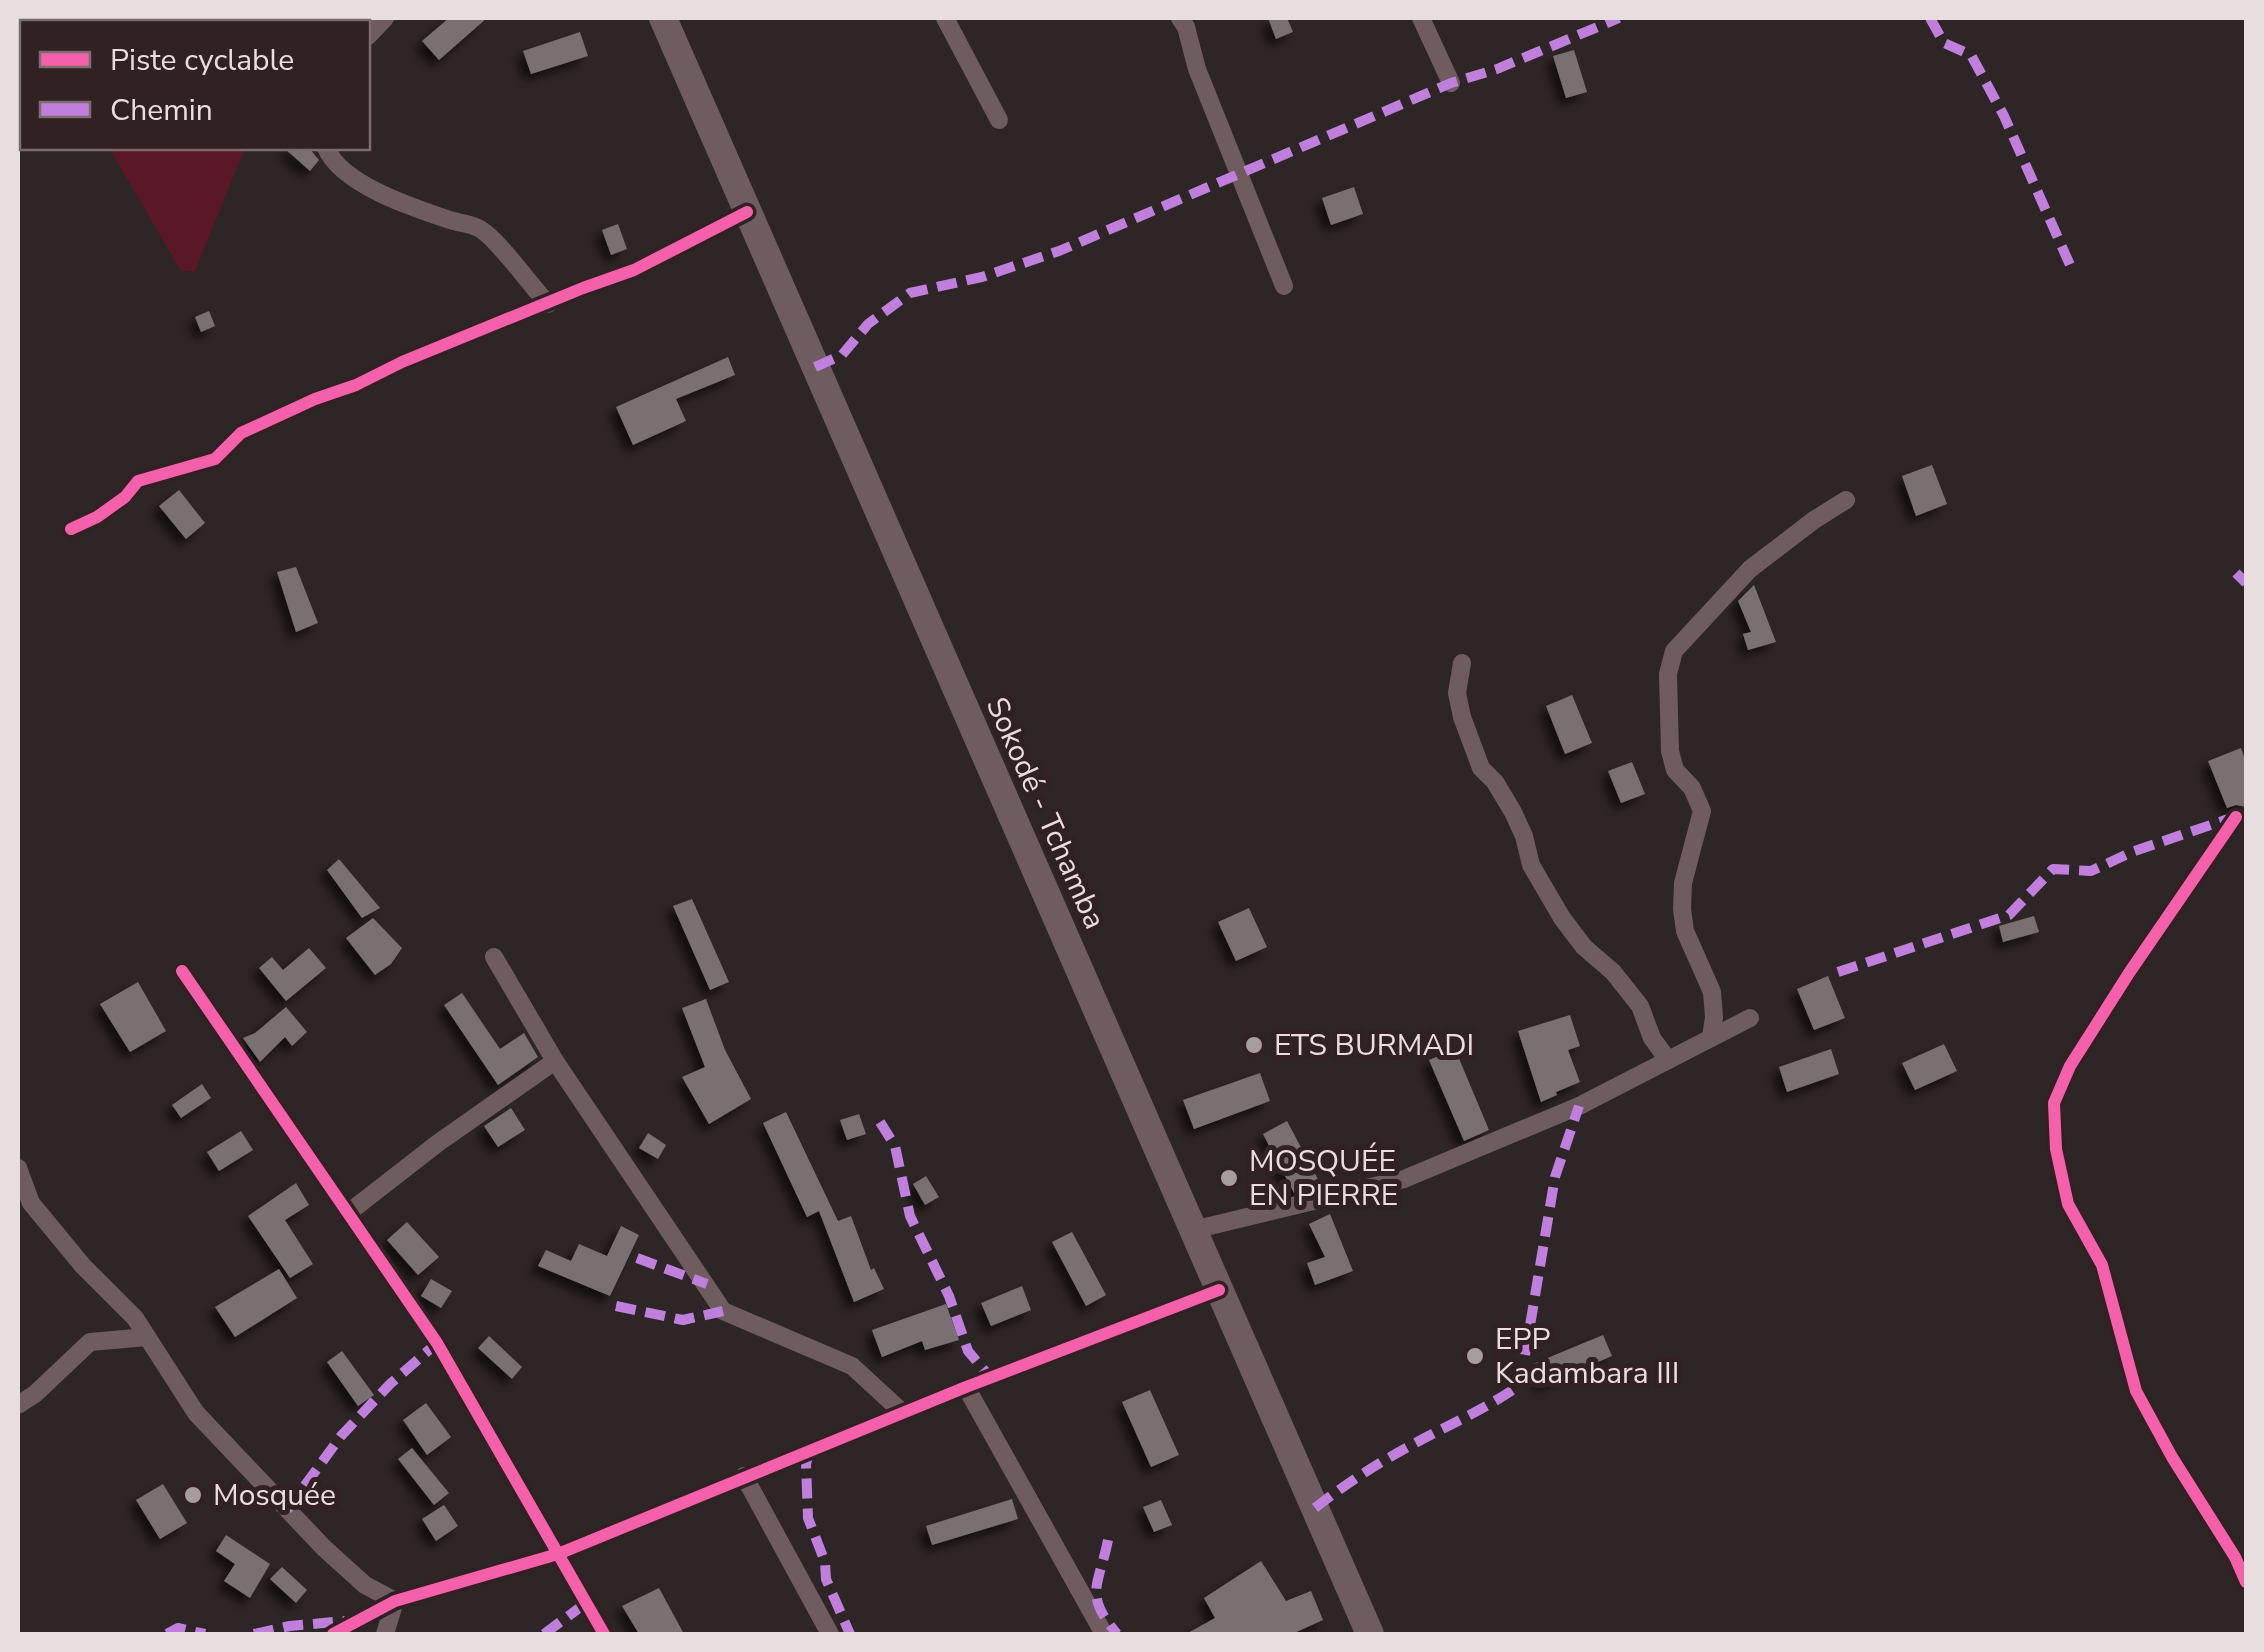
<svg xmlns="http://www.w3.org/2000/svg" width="2264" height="1652" font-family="'Nunito Sans',sans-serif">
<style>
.green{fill:#5a1728}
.building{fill:#787071;filter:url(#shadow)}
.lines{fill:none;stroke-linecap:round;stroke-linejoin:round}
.street{stroke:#6e5c5f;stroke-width:18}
.primary{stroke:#6e5c60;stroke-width:28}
.quiet{stroke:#c07fdc;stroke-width:10;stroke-dasharray:20 10;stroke-linecap:butt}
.cycleway-casing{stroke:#322123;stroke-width:19}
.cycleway{stroke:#f560ab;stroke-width:12}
.poi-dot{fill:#a89d9e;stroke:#322123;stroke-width:4}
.labels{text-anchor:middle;stroke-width:10;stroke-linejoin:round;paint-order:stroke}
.street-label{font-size:30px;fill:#e9dedf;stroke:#322123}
.poi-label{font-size:30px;fill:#e9dedf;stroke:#322123;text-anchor:start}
</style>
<defs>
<filter id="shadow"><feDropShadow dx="-7" dy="7" stdDeviation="5" flood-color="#0009"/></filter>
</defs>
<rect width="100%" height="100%" fill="#2e2526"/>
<!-- green -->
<polygon class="green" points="109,148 245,148 195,271 181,271"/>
<!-- building -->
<g class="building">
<polygon points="449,18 487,18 439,60 422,41"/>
<polygon points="1268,18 1287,18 1293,32 1276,39"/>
<polygon points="580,32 588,56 531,74 523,51"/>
<polygon points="1574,50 1587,92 1566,98 1553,56"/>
<polygon points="284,148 309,148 319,160 310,171"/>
<polygon points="1354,187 1363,214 1331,225 1322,198"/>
<polygon points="618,224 627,249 611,255 602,230"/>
<polygon points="209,311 215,326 201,332 195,317"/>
<polygon points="728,357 735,375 676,399 686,421 633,445 616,407"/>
<polygon points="1932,465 1947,504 1916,516 1902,476"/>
<polygon points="179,490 205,523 186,539 159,506"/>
<polygon points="296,567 318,623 296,632 277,572"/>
<polygon points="1754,585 1776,642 1748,650 1743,634 1751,632 1738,601"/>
<polygon points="1572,695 1592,743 1565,754 1546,706"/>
<polygon points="2241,748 2246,762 2246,807 2236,805 2227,808 2208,761"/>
<polygon points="1632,762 1645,794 1621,803 1608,771"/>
<polygon points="339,859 380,908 362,918 327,870"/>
<polygon points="692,899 729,982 710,990 673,906"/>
<polygon points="1249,908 1267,947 1236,961 1218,922"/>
<polygon points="2034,916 2039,932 2003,942 1999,926"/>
<polygon points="373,918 402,948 391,964 375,975 346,938"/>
<polygon points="309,948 326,968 286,1001 259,968 272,957 283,970"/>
<polygon points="1828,976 1845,1018 1814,1030 1797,989"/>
<polygon points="138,982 166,1031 130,1052 100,1004"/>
<polygon points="462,993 500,1049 524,1033 538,1057 498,1085 444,1005"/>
<polygon points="706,999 725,1050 751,1099 709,1124 682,1077 705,1067 682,1008"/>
<polygon points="286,1007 307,1032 292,1046 285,1037 260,1062 243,1038 255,1033"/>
<polygon points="1570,1015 1580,1046 1568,1050 1580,1082 1556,1092 1557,1095 1541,1102 1518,1031"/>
<polygon points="1944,1044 1957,1071 1915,1090 1902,1063"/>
<polygon points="1455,1049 1489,1130 1464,1141 1429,1060"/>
<polygon points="1831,1049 1839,1074 1787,1092 1779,1067"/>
<polygon points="1260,1073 1270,1101 1194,1129 1183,1100"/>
<polygon points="202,1084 211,1098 181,1118 172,1105"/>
<polygon points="511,1108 525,1130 498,1147 484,1126"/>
<polygon points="786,1112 838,1221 851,1216 871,1270 874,1268 884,1289 854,1302 819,1211 807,1217 763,1123"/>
<polygon points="859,1114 866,1134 847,1140 840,1120"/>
<polygon points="1287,1121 1320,1183 1294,1193 1263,1134"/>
<polygon points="241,1131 253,1150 219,1171 207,1152"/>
<polygon points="648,1133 666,1145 658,1159 639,1148"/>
<polygon points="926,1176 939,1197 925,1205 913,1184"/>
<polygon points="296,1183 309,1205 285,1220 313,1264 290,1278 248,1216"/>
<polygon points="1330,1214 1353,1271 1315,1285 1307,1263 1325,1257 1309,1224"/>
<polygon points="407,1222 439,1257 418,1275 387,1240"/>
<polygon points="621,1226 639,1235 610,1296 538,1266 546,1250 571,1261 579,1244 607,1256"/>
<polygon points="1072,1232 1106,1295 1086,1306 1052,1242"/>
<polygon points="279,1269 297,1298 235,1337 215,1307"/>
<polygon points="431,1279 452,1291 441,1308 421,1296"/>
<polygon points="1022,1286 1031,1310 991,1326 981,1303"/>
<polygon points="946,1304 959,1340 925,1350 922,1341 882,1357 872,1330"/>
<polygon points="1603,1335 1612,1356 1542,1386 1533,1364"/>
<polygon points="489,1336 522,1367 512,1379 478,1348"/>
<polygon points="342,1351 374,1395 358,1406 327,1362"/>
<polygon points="1150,1390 1179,1455 1151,1467 1122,1402"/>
<polygon points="426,1403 451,1437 427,1455 403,1420"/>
<polygon points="412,1448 449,1493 434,1505 398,1459"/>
<polygon points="163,1484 187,1523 160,1539 136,1500"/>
<polygon points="1012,1499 1018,1519 932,1545 926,1526"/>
<polygon points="1161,1500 1172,1525 1154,1532 1143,1507"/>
<polygon points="444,1505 458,1526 436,1541 422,1519"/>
<polygon points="226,1535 270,1564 250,1598 224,1581 235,1564 216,1551"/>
<polygon points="1261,1561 1286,1601 1311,1591 1323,1620 1292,1634 1186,1634 1215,1618 1204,1598"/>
<polygon points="282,1567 307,1590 296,1603 270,1579"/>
<polygon points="659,1588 684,1634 639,1634 622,1606"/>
</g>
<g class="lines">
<!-- street -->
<g class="street">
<polyline points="945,18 999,120"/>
<polyline points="1180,18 1186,27 1197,69 1284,286"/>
<polyline points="1421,18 1451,83"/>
<polyline points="242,22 274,18"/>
<polyline points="368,36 385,18"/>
<polyline points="18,79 22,77"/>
<path d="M326 148C342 185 414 208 450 220 459 223 473 224 480 229 498 239 531 286 548 304"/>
<polyline points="71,529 97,517 125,497 138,481 215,459 241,433 315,399 356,385 402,362 583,288 634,270 747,212"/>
<polyline points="1462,663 1457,693 1462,717 1481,768 1495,782 1513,812 1524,836 1531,865 1562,918 1584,947 1613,972 1640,1006 1652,1038 1668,1060"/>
<polyline points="2236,817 2129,973 2070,1066 2054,1103 2056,1149 2068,1204 2102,1265 2136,1391 2172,1457 2235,1557 2246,1582"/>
<polyline points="494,957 555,1061 723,1311 852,1366 902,1412"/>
<polyline points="182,971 437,1343 604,1634"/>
<polyline points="1711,1038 1714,1017 1712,992 1685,931 1682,909 1683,883 1702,811 1692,788 1675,770 1670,751 1668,674 1674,651 1750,569 1814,520 1846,500"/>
<polyline points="18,1168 31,1203 83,1266 135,1318 196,1413 324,1548 365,1585 395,1601"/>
<polyline points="348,1213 438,1143 555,1061"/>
<polyline points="1193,1230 1404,1179 1579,1106 1750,1018"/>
<polyline points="966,1387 1104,1634"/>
<polyline points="18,1405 35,1394 90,1342 147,1337"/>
<polyline points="744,1476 830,1634"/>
<polyline points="333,1634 395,1601 558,1554 966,1387 1219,1290"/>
<polyline points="385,1634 395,1601"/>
</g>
<!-- primary -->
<polyline class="primary" points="663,18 1370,1634"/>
<!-- quiet -->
<g class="quiet">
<polyline points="1930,18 1944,43 1971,55 2004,116 2070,265"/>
<polyline points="815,367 842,355 868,324 910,293 982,277 1059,251 1451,83 1497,69 1619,18"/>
<polyline points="2236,573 2246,583"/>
<polyline points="1838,972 2009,915 2053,869 2091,871 2132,852 2234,817"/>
<polyline points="880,1122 895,1146 910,1216 949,1296 968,1351 990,1377"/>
<polyline points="637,1258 707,1284"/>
<polyline points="616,1306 683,1320 723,1311"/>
<polyline points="810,1449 806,1464 808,1518 825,1562 826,1579 850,1634"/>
<path d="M1315 1508C1344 1485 1375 1465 1408 1447 1446 1426 1484 1410 1520 1385L1555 1177 1579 1106"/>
<polyline points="287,1510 341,1436 390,1384 437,1343"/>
<path d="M1108 1540C1099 1586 1083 1593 1117 1634"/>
<polyline points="167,1634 178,1628 205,1634"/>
<polyline points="254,1634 290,1626 345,1621"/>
<polyline points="544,1634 586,1603"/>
</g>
<defs>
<g id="cycleway">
<polyline points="71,529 97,517 125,497 138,481 215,459 241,433 315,399 356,385 402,362 583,288 634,270 747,212"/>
<polyline points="2236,817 2129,973 2070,1066 2054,1103 2056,1149 2068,1204 2102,1265 2136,1391 2172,1457 2235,1557 2246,1582"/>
<polyline points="182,971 437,1343 604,1634"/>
<polyline points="333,1634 395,1601 558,1554 966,1387 1219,1290"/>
</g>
</defs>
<!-- cycleway casing -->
<use href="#cycleway" class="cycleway-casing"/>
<!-- cycleway -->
<use href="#cycleway" class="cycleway"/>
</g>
<!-- markers -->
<g class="poi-dot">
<circle cx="1254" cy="1045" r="10"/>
<circle cx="1229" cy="1178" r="10"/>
<circle cx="1475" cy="1356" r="10"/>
<circle cx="193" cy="1495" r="10"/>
</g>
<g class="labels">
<!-- street labels -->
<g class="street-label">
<text transform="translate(1046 813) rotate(66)" y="10">Sokodé - Tchamba</text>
</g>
<!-- poi labels -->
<g class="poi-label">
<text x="1274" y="1055">ETS BURMADI</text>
<text x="1249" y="1171">MOSQUÉE<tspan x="1249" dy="34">EN PIERRE</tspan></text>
<text x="1495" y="1349">EPP<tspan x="1495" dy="34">Kadambara III</tspan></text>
<text x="213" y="1505">Mosquée</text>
</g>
</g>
<!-- border -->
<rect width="2264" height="1652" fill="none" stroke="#e9dedf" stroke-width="40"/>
<!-- legend -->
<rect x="20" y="20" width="350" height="130" fill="#322123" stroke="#7b6d6e" stroke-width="2.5"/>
<rect x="40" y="52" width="50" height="15" fill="#f560ab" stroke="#7b6d6e" stroke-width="2.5"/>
<text x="110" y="70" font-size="30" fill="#e9dedf">Piste cyclable</text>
<rect x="40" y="102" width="50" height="15" fill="#c07fdc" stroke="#7b6d6e" stroke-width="2.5"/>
<text x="110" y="120" font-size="30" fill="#e9dedf">Chemin</text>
</svg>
